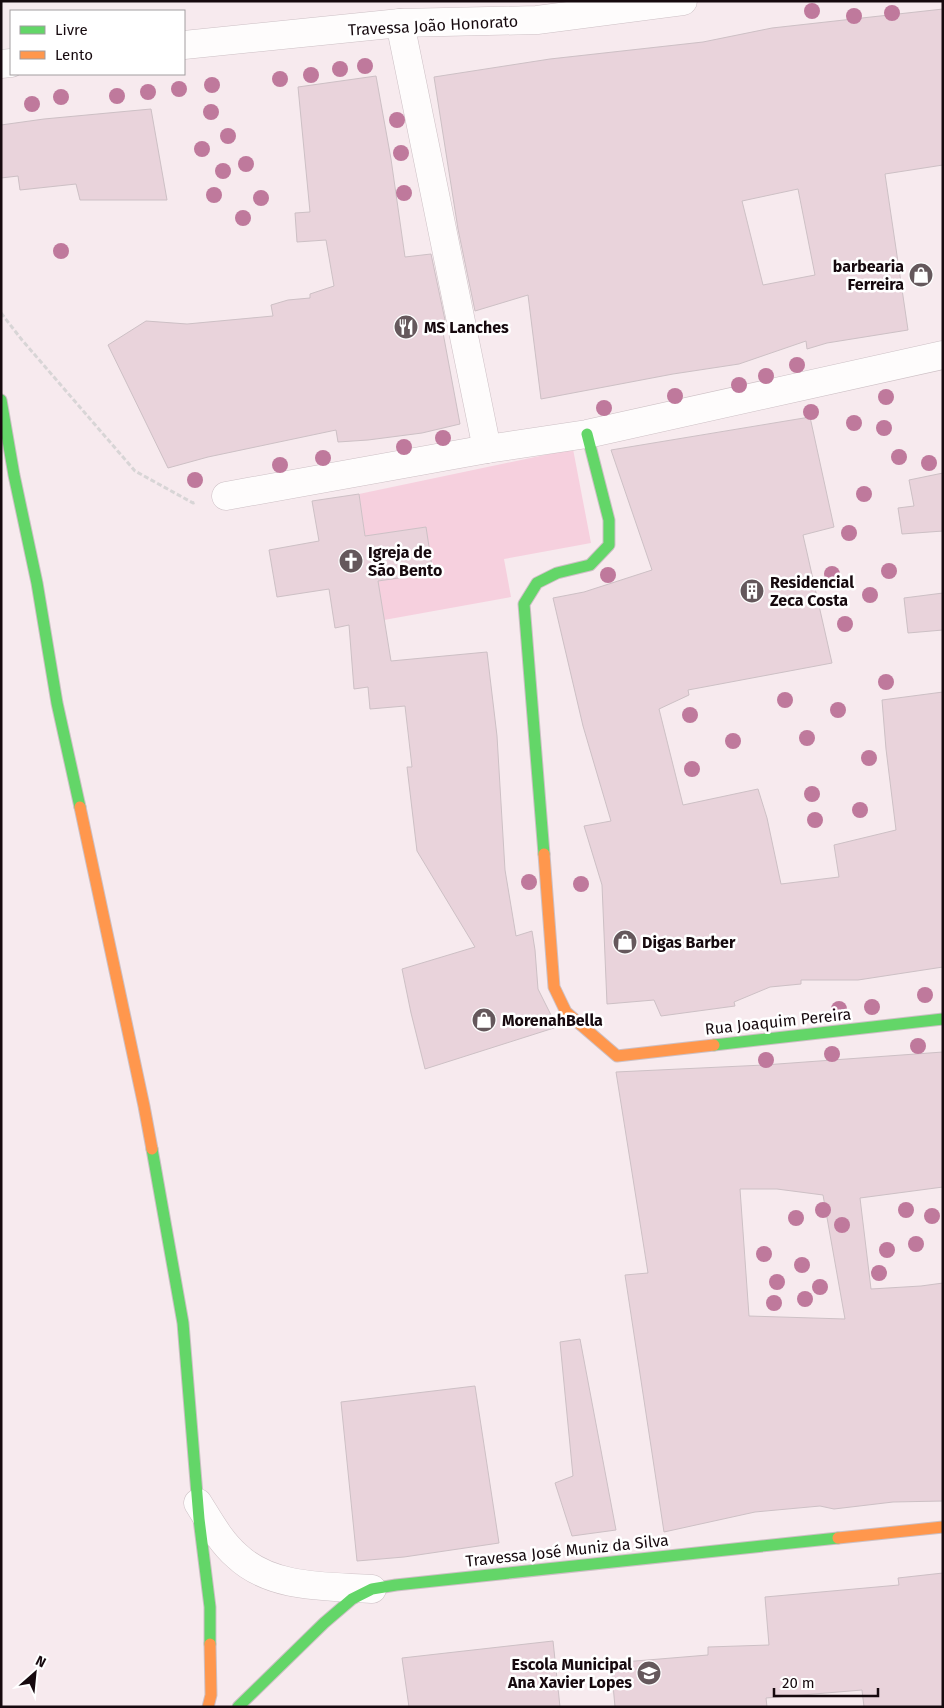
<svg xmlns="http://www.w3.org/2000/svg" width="944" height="1708" font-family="'Fira Sans',sans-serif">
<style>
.green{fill:#f6d0de}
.building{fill:#e9d3db;stroke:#cdc0c5;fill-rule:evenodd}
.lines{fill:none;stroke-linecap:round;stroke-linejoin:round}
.street-casing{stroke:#cdc0c5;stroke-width:29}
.fast-casing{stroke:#cdc0c5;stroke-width:13}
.slow-casing{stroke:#cdc0c5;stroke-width:13}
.path{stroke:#d8d5d6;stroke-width:3;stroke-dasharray:5 2.5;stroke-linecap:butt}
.street{stroke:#fefcfc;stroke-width:28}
.fast{stroke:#63d668;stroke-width:11}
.slow{stroke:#ff974d;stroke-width:11}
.tree{fill:#bf799c}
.labels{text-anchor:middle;stroke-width:5;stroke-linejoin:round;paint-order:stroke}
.street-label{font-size:16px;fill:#16090e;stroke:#fff}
.poi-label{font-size:16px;font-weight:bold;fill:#16090e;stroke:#fff;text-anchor:start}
</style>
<rect width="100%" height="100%" fill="#f7eaee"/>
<!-- green -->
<polygon class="green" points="573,449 591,543 504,559 511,597 384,620 378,581 433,573 426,527 365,536 359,494"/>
<!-- building -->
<g class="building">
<path d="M943 9V165L885 174 908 330 827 343 807 349 806 341 739 364 673 374 541 399 528 295 475 311 458 229 434 77 550 59 703 42 772 28ZM798 189 815 275 763 285 742 201Z"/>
<polygon points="376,76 391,159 405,257 431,254 445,320 441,322 460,424 422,433 368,440 338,442 336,430 208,457 168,468 108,345 146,321 187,324 273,316 271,305 288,300 310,298 310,294 334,286 326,240 297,242 295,213 310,212 298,87"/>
<polygon points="151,109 167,200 80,200 76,184 20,190 18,176 1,178 1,125 44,119"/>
<polygon points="810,417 834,527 803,535 832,663 688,690 689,695 659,709 683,805 758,789 767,818 781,884 839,877 834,845 896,830 886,749 882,700 943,692 943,967 858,980 801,980 801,984 770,987 734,1002 735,1006 661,1016 654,1000 607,1004 602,885 584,826 611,821 583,726 553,598 584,592 652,570 611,450"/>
<polygon points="943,473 943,531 902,534 898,508 914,506 909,480"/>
<polygon points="359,494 365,536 426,527 433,573 378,581 391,661 487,652 497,736 505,870 516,936 532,931 535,950 538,989 557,1027 425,1069 411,1013 402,969 475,947 417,851 407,767 412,767 405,706 370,709 368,687 354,689 349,625 335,628 329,589 277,597 269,550 319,541 312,501"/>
<polygon points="943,593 943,630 908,633 904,598"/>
<path d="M943 1052V1187L860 1198 871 1289 921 1286 943 1283V1501L893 1502 834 1509 820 1506 755 1512 664 1532 625 1275 648 1273 616 1072 764 1065ZM740 1189H777L823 1195 845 1319 749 1316Z"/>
<polygon points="580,1339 616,1530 572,1536 555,1483 573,1476 560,1342"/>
<polygon points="475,1386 499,1543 404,1557 357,1561 341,1402"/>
<polygon points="943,1573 943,1707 864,1707 862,1690 766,1698 767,1707 615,1707 611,1663 708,1655 708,1647 769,1645 765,1597 899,1585 898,1578"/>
<polygon points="553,1641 560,1707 409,1707 402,1658"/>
</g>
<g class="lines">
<defs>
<g id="street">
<polyline points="400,23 487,449"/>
<polyline points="184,45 400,23 537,20 683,1"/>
<polyline points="1,64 11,63"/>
<polyline points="226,496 487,449 587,434 943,355"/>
<path d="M198 1503C210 1522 220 1541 237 1556 272 1589 327 1586 372 1589"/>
</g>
<g id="fast">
<polyline points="1,400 14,475 37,583 57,703 80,807"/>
<polyline points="544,854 524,604 537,583 557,573 590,565 609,545 609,520 587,434"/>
<polyline points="714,1045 943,1019"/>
<polyline points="152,1149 183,1323 199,1519 210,1607 210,1644"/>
<polyline points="238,1707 324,1623 352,1599 372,1589 396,1585 838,1538"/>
</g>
<g id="slow">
<polyline points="80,807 144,1106 152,1149"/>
<polyline points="544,854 554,987 566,1012 617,1056 714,1045"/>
<polyline points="838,1538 943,1527"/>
<polyline points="208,1707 211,1695 210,1644"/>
</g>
</defs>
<!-- street casing -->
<use href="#street" class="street-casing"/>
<!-- fast casing -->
<use href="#fast" class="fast-casing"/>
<!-- slow casing -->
<use href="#slow" class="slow-casing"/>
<!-- path -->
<polyline class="path" points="1,313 22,340 135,471 193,503 196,502"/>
<!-- street -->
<use href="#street" class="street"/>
<!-- fast -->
<use href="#fast" class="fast"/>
<!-- slow -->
<use href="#slow" class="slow"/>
</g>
<!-- trees -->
<g class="tree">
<circle cx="812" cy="11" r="8"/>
<circle cx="892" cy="13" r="8"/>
<circle cx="854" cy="16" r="8"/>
<circle cx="365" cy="66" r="8"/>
<circle cx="340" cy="69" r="8"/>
<circle cx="311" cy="75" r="8"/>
<circle cx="280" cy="79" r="8"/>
<circle cx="212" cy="85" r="8"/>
<circle cx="179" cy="89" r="8"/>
<circle cx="148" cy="92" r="8"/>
<circle cx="117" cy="96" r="8"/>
<circle cx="61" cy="97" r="8"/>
<circle cx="32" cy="104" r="8"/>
<circle cx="211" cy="112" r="8"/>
<circle cx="397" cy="120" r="8"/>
<circle cx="228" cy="136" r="8"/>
<circle cx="202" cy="149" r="8"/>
<circle cx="401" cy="153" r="8"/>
<circle cx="246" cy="164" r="8"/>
<circle cx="223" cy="171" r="8"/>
<circle cx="404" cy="193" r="8"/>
<circle cx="214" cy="195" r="8"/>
<circle cx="261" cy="198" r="8"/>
<circle cx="243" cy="218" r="8"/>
<circle cx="61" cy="251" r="8"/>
<circle cx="797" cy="365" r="8"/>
<circle cx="766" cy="376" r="8"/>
<circle cx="739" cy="385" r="8"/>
<circle cx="675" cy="396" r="8"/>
<circle cx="886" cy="397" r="8"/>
<circle cx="604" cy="408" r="8"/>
<circle cx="811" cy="412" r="8"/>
<circle cx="854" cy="423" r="8"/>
<circle cx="884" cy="428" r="8"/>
<circle cx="443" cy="438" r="8"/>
<circle cx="404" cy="447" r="8"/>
<circle cx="899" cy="457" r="8"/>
<circle cx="323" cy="458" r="8"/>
<circle cx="929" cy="463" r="8"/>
<circle cx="280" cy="465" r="8"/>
<circle cx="195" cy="480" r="8"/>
<circle cx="864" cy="494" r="8"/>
<circle cx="849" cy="533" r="8"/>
<circle cx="889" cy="571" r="8"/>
<circle cx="832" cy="574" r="8"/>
<circle cx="608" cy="575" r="8"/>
<circle cx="870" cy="595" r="8"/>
<circle cx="845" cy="624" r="8"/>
<circle cx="886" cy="682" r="8"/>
<circle cx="785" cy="700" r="8"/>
<circle cx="838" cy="710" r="8"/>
<circle cx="690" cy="715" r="8"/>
<circle cx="807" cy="738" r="8"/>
<circle cx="733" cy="741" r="8"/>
<circle cx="869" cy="758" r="8"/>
<circle cx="692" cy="769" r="8"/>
<circle cx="812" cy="794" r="8"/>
<circle cx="860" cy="810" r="8"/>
<circle cx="815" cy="820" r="8"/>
<circle cx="529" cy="882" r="8"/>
<circle cx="581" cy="884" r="8"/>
<circle cx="925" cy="995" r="8"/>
<circle cx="872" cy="1007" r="8"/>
<circle cx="839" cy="1009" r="8"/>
<circle cx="918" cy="1046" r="8"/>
<circle cx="832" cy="1054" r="8"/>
<circle cx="766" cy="1060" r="8"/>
<circle cx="823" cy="1210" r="8"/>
<circle cx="906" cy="1210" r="8"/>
<circle cx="932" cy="1216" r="8"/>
<circle cx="796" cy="1218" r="8"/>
<circle cx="842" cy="1225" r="8"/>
<circle cx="916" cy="1244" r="8"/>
<circle cx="887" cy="1250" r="8"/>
<circle cx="764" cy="1254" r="8"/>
<circle cx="802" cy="1265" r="8"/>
<circle cx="879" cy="1273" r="8"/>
<circle cx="777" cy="1282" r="8"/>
<circle cx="820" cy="1287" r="8"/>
<circle cx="805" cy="1299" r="8"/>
<circle cx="774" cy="1303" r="8"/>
</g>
<!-- icons -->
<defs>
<symbol id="shop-disc" viewBox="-11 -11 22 22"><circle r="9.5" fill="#65585c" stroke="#fff"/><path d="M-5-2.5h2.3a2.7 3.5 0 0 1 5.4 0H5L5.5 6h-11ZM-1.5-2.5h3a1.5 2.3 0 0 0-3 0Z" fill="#fff"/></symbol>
<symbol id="restaurant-disc" viewBox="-11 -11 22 22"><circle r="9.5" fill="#65585c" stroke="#fff"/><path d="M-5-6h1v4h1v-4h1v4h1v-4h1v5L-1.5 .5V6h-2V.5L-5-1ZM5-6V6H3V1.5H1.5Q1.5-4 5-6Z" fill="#fff"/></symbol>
<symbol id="church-disc" viewBox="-11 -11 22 22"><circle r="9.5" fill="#65585c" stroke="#fff"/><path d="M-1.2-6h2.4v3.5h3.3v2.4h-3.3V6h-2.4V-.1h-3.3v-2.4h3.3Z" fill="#fff"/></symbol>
<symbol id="building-disc" viewBox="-11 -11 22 22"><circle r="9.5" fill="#65585c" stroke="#fff"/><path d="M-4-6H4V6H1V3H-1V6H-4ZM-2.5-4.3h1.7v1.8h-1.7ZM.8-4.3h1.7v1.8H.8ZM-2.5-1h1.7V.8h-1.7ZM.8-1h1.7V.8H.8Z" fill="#fff"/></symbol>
<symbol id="school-disc" viewBox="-11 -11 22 22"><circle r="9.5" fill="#65585c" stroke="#fff"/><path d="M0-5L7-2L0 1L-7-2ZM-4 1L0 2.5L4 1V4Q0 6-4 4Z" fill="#fff"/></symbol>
</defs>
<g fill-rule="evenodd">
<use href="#shop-disc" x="907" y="261" width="28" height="28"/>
<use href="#restaurant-disc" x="392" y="313" width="28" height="28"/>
<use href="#church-disc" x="337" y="547" width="28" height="28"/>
<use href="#building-disc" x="738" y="577" width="28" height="28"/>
<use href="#shop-disc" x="611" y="928" width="28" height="28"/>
<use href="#shop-disc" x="470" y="1006" width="28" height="28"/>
<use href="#school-disc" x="635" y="1659" width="28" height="28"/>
</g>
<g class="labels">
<!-- street labels -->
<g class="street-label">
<text transform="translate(433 25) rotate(-3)" y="6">Travessa João Honorato</text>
<text transform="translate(778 1021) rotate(-6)" y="6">Rua Joaquim Pereira</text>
<text transform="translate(567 1550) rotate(-6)" y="6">Travessa José Muniz da Silva</text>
</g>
<!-- poi labels -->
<g class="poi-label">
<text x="904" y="272" text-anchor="end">barbearia<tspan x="904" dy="18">Ferreira</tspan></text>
<text x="424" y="333">MS Lanches</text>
<text x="368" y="558">Igreja de<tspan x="368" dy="18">São Bento</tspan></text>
<text x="770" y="588">Residencial<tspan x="770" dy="18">Zeca Costa</tspan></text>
<text x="642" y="948">Digas Barber</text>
<text x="502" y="1026">MorenahBella</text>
<text x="632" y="1670" text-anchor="end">Escola Municipal<tspan x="632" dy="18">Ana Xavier Lopes</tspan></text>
</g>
</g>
<!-- border -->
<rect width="944" height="1708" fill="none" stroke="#16090e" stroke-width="5"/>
<!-- legend -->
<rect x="10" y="10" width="175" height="65" fill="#ffffff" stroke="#a29d9f"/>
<rect x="20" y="26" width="25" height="8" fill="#63d668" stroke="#a29d9f"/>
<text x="55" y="35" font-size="15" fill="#16090e">Livre</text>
<rect x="20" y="51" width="25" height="8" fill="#ff974d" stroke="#a29d9f"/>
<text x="55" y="60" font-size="15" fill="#16090e">Lento</text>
<!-- north arrow -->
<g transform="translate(35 1673) rotate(27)" stroke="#ffffff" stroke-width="4" paint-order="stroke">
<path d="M0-4L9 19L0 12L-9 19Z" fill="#16090e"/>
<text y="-8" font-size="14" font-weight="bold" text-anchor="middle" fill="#16090e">N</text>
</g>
<!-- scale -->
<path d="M774 1688v8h104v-8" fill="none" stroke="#16090e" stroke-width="2.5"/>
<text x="782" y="1688" font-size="15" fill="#16090e" stroke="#ffffff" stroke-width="4" paint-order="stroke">20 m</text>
</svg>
